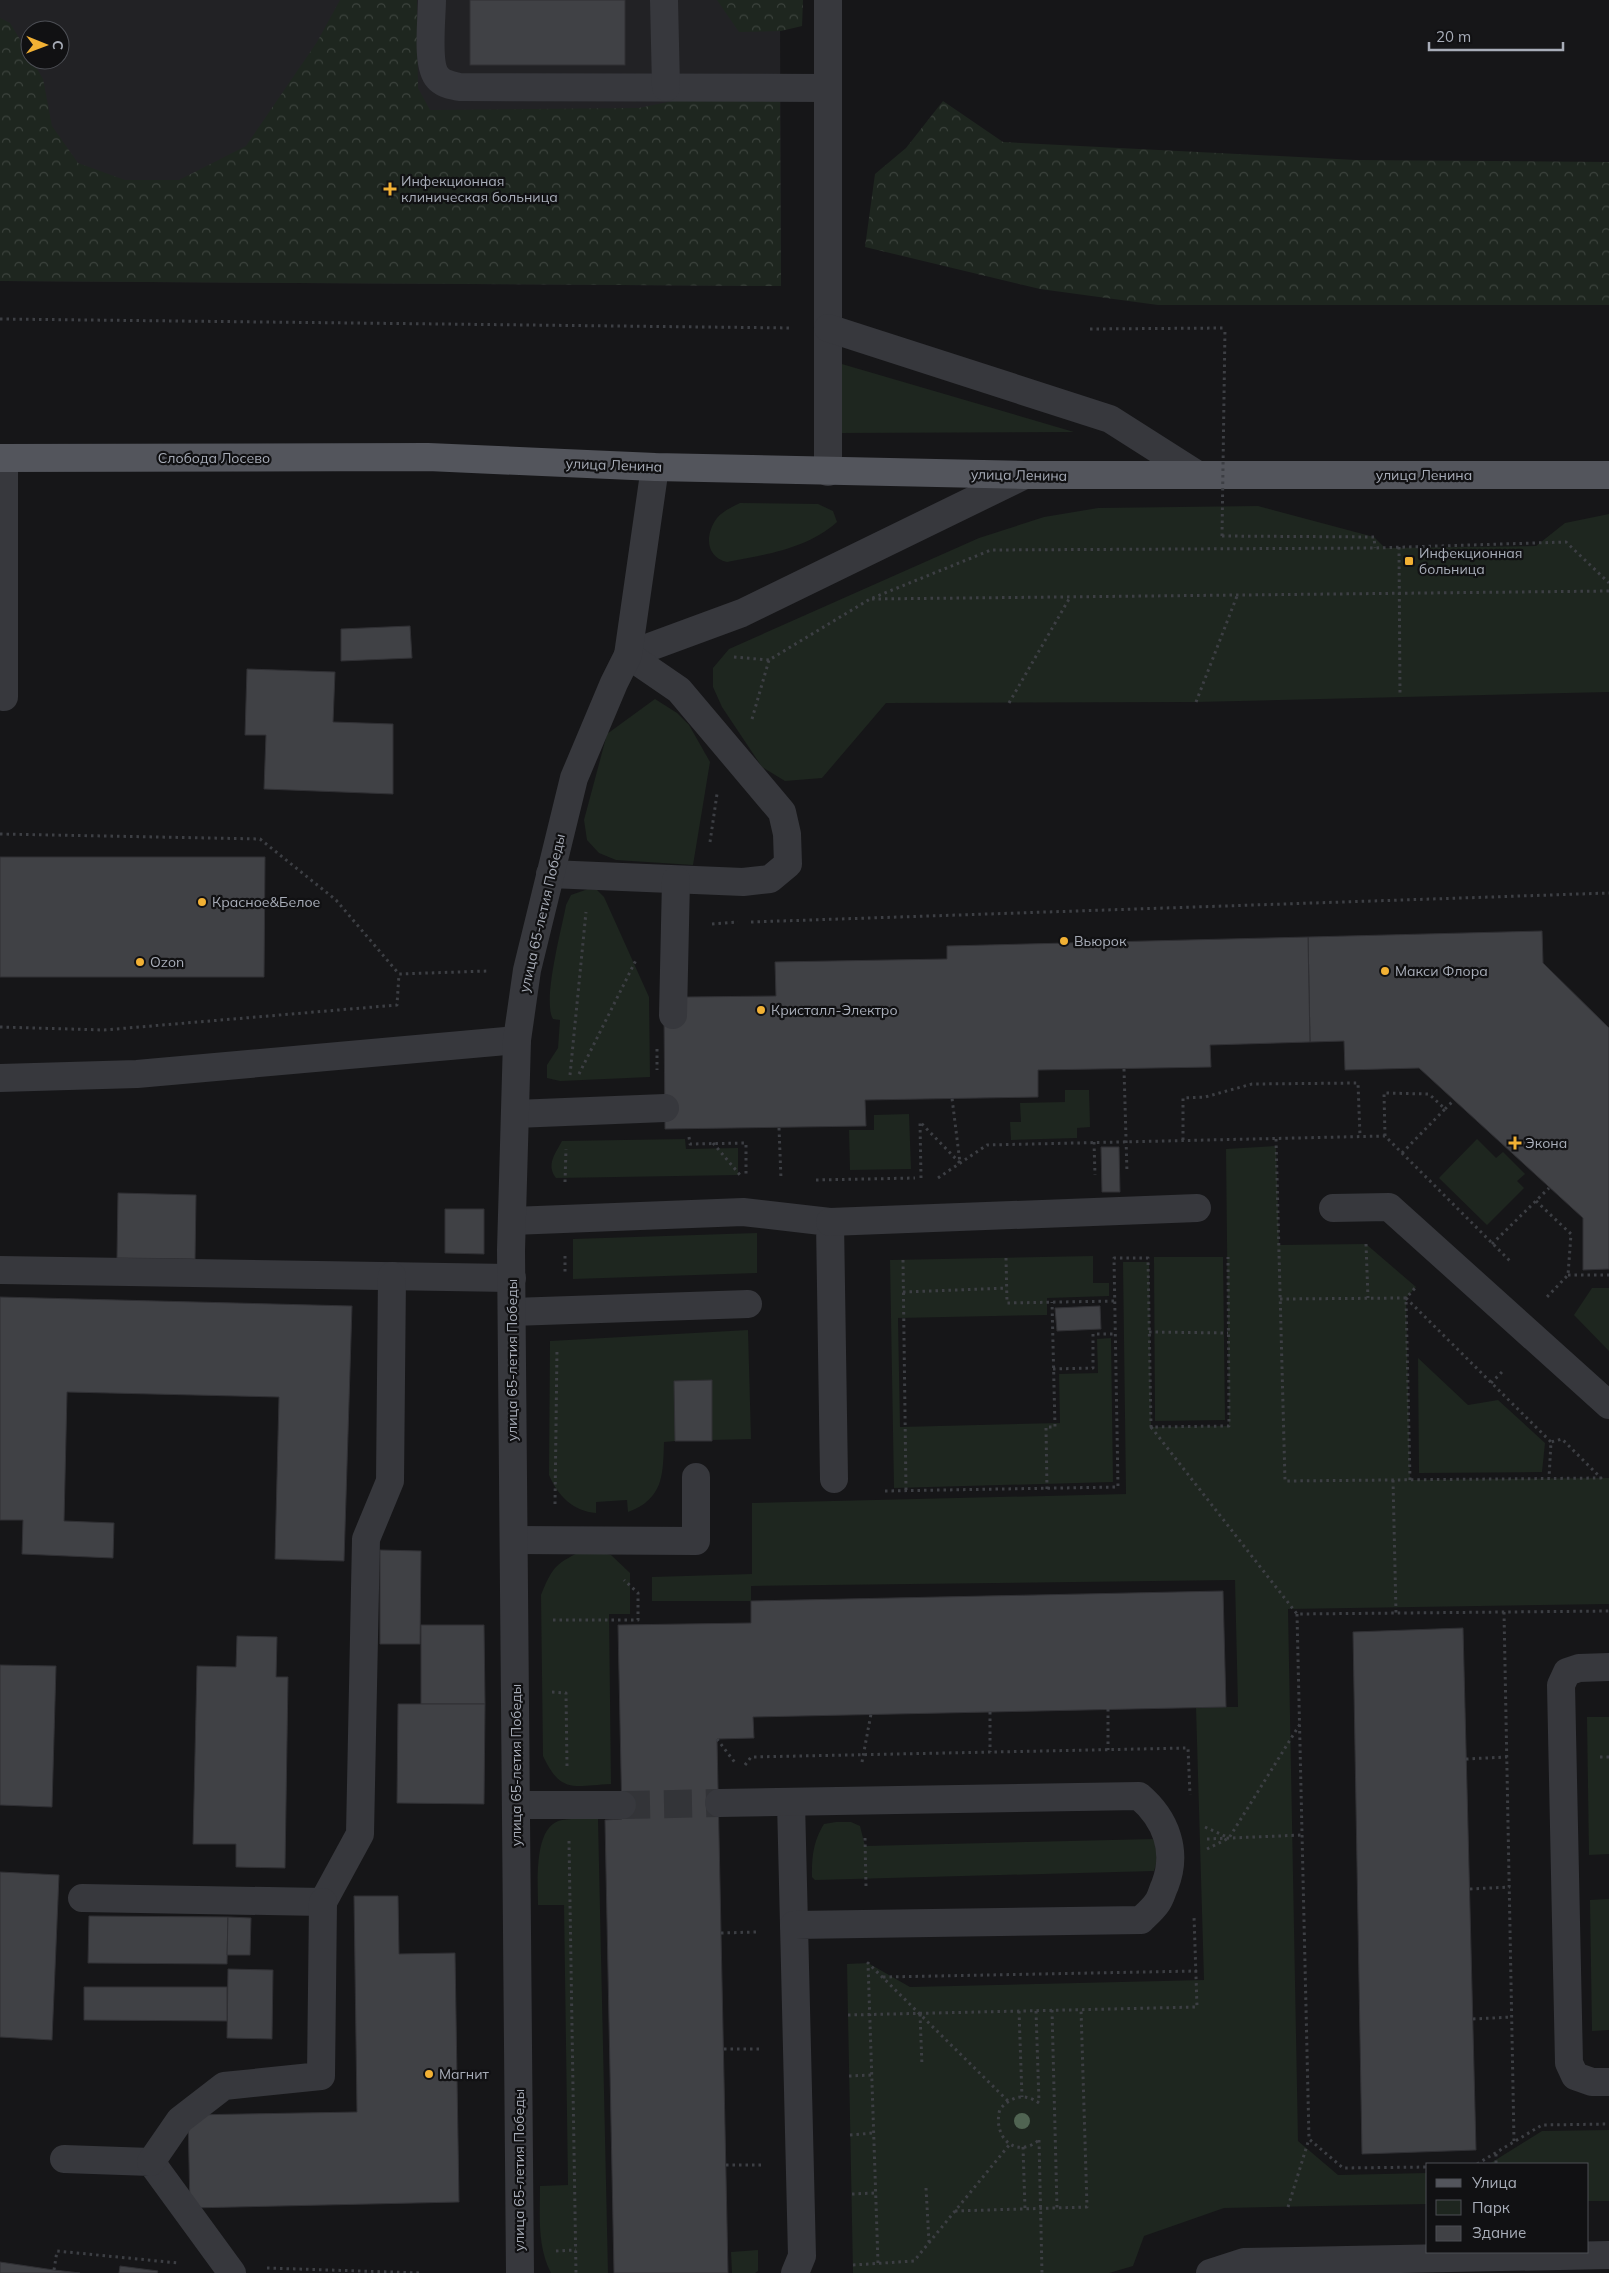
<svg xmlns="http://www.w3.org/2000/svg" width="1609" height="2273" font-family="Mulish,sans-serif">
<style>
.built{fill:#222225;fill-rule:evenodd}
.green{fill:#1e261f}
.forest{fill:url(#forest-crowns)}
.building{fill:#404145;stroke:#303034}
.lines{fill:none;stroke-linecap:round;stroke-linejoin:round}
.minor-tunnel{stroke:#333438;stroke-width:28;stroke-dasharray:28 14;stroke-linecap:butt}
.path{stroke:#3d3f44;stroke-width:3;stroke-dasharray:2.5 4;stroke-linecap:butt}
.minor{stroke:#37383d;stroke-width:28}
.major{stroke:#53555c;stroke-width:28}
.path-bridge{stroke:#3d3f44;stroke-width:3;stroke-dasharray:2.5 4;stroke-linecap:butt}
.tree{fill:#506452}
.poi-dot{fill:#f2b134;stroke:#111113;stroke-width:2}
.labels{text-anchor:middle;stroke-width:4.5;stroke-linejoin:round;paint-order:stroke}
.poi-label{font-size:14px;fill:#a8adb8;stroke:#111113;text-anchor:start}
.street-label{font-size:14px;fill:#a8adb8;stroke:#111113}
</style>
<defs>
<pattern id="forest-crowns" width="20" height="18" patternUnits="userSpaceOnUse" patternTransform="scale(1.25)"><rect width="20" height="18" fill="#1e261f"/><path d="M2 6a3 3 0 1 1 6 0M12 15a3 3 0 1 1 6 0" fill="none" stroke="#3c433d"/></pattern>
</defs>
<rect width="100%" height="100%" fill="#161618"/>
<!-- built -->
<path class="built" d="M0 0H780L781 286 0 281ZM30 30H60V60H30Z"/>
<!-- green -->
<g class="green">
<polygon points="835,362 1074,432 838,433"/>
<path d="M740 503 818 504 833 511 837 522C807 549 764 555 727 562 705 557 705 534 717 518 723 511 732 507 740 503Z"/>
<polygon points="1258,506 1374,537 1385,548 1536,546 1565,523 1609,514 1609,692 1196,702 886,703 822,778 785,781 762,767 722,707 713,687 713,668 729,649 979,538 1044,517 1098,508"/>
<polygon points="655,699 677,713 689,725 710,762 693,865 616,860 599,853 587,840 584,820 607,734"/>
<path d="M588 889 597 890 604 897 649 997 650 1077 560 1081 547 1078V1065L558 1048 560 1020 553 1019C542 1001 562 928 566 905L571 895Z"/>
<polygon points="1065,1090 1089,1090 1090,1127 1077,1128 1077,1138 1011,1140 1010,1122 1021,1122 1020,1103 1065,1102"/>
<polygon points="909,1114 911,1169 850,1170 849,1130 874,1130 874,1115"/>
<path d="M685 1139 686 1149 738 1148V1175L556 1178C546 1165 555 1154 562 1141Z"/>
<polygon points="1477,1139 1496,1158 1503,1152 1525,1174 1517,1181 1524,1188 1487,1225 1439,1178"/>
<polygon points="1276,1146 1279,1245 1366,1244 1416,1287 1406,1298 1410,1480 1609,1478 1609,1604 1288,1609 1298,2141 1338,2175 1428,2173 1428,2204 1224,2208 1144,2236 1133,2266 1109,2273 853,2273 847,1964 868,1963 910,1987 1204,1980 1196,1707 1238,1707 1235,1580 751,1586 751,1601 652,1601 652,1577 752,1574 752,1503 1126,1494 1123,1262 1149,1262 1151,1427 1229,1426 1226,1149"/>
<polygon points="757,1233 757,1273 573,1279 573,1239"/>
<polygon points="1093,1256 1093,1283 1109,1283 1109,1296 1047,1298 1047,1315 898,1318 900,1427 1060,1423 1059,1374 1098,1373 1097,1339 1111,1338 1113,1482 894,1488 890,1260"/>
<polygon points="1154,1257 1223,1257 1225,1420 1155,1421"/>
<polygon points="1592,1288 1609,1288 1609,1351 1574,1315"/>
<path d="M748 1330 751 1439 712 1440V1380L675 1381V1441L664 1442C663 1476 663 1499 628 1512L627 1500 596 1502V1513C573 1511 558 1496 549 1475L550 1341Z"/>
<polygon points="1418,1358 1468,1405 1498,1400 1545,1443 1542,1472 1419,1473"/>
<path d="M586 1549 611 1555 630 1573V1614H609L611 1784C573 1786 561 1794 543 1756L541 1595C553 1565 557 1563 586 1549Z"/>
<polygon points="1587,1717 1609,1717 1609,1854 1589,1855"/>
<path d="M598 1819 608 2273H551C537 2246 540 2216 540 2186L568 2185 564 1905H538C538 1883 533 1825 562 1820 574 1818 587 1819 598 1819Z"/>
<path d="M836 1822H851L860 1826 865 1846 1154 1839C1157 1851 1158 1859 1154 1871L815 1880 812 1877C812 1856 813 1842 824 1824Z"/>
<polygon points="1609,1899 1609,2030 1592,2031 1590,1900"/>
<polygon points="1609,2130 1609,2201 1588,2201 1588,2164 1489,2164 1542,2131"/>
<polygon points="758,2250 758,2271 755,2273 732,2273 731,2252"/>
</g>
<!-- forest -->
<g class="forest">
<polygon points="340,0 417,0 418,88 430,110 639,108 692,97 780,97 781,286 0,281 0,18 10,23 30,56 30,60 32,60 43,79 52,126 78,163 125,180 179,180 246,146 317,42"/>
<polygon points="717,0 803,0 802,26 781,31 739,32"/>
<polygon points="943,101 1003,142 1356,160 1609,162 1609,305 1158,305 1040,289 865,247 875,174 906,148"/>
</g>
<!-- building -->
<g class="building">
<rect x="470" y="0" width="155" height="65"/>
<polygon points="410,626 412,658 341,661 341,629"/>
<polygon points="247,669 335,672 333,722 393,724 393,794 264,789 266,735 245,735"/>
<polygon points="0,857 265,857 264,977 0,977"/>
<polygon points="1542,931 1543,963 1609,1028 1609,1269 1583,1270 1583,1218 1419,1068 1345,1070 1344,1041 1310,1042 1308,937"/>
<polygon points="1308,937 1310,1042 1210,1045 1211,1067 1038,1070 1038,1097 865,1100 866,1126 665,1129 664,1015 687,997 776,996 775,962 947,959 947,946"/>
<polygon points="1101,1147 1119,1147 1120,1192 1102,1192"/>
<polygon points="118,1193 196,1195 195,1259 117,1258"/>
<polygon points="445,1209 484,1209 484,1254 445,1253"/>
<polygon points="0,1297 352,1306 344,1561 275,1559 279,1397 67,1392 64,1521 114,1523 113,1558 22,1554 23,1520 0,1520"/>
<polygon points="1100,1306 1101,1329 1057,1331 1055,1308"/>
<polygon points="712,1380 712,1441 675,1441 674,1381"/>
<polygon points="380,1550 421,1551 420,1644 380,1644"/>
<polygon points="1223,1591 1226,1707 753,1717 754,1738 717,1739 728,2273 614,2273 605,1820 622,1819 618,1625 751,1623 751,1601"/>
<polygon points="421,1625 484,1625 485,1704 421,1704"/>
<polygon points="1463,1628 1476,2150 1362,2154 1353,1632"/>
<polygon points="237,1636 277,1637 276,1677 288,1677 285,1868 236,1867 236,1844 193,1844 197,1666 236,1667"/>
<polygon points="0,1665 56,1666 52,1807 0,1805"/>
<polygon points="398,1704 485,1704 484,1804 397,1803"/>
<polygon points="0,1872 59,1875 52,2040 0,2037"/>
<polygon points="354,1896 398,1896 399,1954 455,1953 459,2202 190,2208 188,2115 357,2112"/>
<polygon points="89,1916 228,1917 227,1964 88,1963"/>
<polygon points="228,1917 251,1918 250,1955 227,1955"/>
<polygon points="228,1969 273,1970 272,2039 227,2038"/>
<polygon points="84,1987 227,1987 227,2021 84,2020"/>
<polygon points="0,2262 54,2270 80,2273 0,2273"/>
<polygon points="120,2266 158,2271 157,2273 119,2273"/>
</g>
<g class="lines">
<!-- minor-tunnel -->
<polyline class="minor-tunnel" points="622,1805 719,1803"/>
<!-- path -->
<g class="path">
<polyline points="0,319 792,328"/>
<polyline points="1090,329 1225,328"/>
<polyline points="1222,536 1374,537 1375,548"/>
<polyline points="1399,547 1400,696"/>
<polyline points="872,599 1609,591"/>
<polyline points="734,657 769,660"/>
<polyline points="1196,702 1237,596"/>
<polyline points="1009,703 1069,599"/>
<polyline points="752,719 769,660 870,599 991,550 1375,548 1566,542 1609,583"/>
<polyline points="0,834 260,839 336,900 399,974 488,971"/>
<polyline points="710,842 717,794"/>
<polyline points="751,922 1609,893"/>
<polyline points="712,924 738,922"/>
<polyline points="0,1027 104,1030 397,1005 399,974"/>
<polyline points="657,1049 657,1070"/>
<polyline points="1124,1069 1127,1173"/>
<polyline points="579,1074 636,960"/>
<polyline points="570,1075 586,912"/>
<polyline points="1445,1109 1454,1100"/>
<polyline points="779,1128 781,1179"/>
<polyline points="1385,1136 1384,1093 1429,1094 1445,1109 1401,1154"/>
<polyline points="689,1137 690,1144 746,1143 746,1174"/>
<polyline points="1276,1139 1285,1481 1601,1478 1562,1439 1551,1442 1549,1478"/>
<polyline points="1183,1140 1183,1098 1205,1097 1252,1084 1358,1083 1360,1136"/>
<polyline points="1094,1142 1095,1175"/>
<polyline points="713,1143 740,1175"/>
<polyline points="921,1178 920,1122 960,1163 952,1098"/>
<polyline points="938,1178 987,1145 1385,1136 1510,1261"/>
<polyline points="816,1180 915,1178"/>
<polyline points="565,1182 566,1149"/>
<polyline points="1536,1201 1571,1234 1568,1275 1546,1298"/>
<polyline points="1366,1244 1368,1298"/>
<polyline points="1492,1244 1549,1188"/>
<polyline points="565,1256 565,1272"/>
<polyline points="1006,1258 1007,1303 1115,1301"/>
<polyline points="903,1260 906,1491"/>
<polyline points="1568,1275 1609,1275"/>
<polyline points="903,1292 1007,1288"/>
<polyline points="1280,1299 1406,1298 1416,1287"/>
<polyline points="1149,1332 1228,1333"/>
<polyline points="1053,1369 1093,1368 1093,1334 1115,1334"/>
<polyline points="1491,1383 1504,1370"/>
<polyline points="1151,1427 1297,1614 1609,1611"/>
<polyline points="1393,1480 1396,1613"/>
<polyline points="1410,1480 1406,1298 1551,1442"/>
<polyline points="1047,1489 1046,1427 1055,1427 1052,1302"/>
<polyline points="885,1491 1118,1487 1114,1258 1148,1258 1151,1427 1229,1426 1228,1257"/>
<polyline points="555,1504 557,1348"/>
<polyline points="1504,1612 1514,2141"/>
<polyline points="1297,1614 1309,2139 1343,2168 1428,2167"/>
<polyline points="553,1620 638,1620 638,1593 624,1580"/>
<polyline points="552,1692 566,1693 567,1767"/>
<polyline points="1108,1709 1108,1750"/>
<polyline points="990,1712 990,1752"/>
<polyline points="717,1739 736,1764"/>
<polyline points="1600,1757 1609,1757"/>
<polyline points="1466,1759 1507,1757"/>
<polyline points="862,1762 871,1714"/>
<polyline points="745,1765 751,1757 1188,1748 1190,1795"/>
<polyline points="1205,1827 1229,1838"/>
<polyline points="865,1838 866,1887"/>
<polyline points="1207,1839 1302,1835"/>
<polyline points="569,1841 576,2273"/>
<polyline points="1207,1849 1229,1838 1300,1724"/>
<polyline points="1470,1889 1510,1887"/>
<polyline points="721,1933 756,1932"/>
<polyline points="883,1977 1197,1971"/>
<polyline points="1052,2010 1057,2208"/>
<polyline points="1019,2011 1022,2097"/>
<polyline points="1036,2011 1039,2102"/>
<polyline points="920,2014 922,2066"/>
<polyline points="848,2015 1197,2007 1194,1916"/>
<polyline points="1473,2019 1512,2017"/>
<polyline points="724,2049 761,2049"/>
<polyline points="849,2076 872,2075"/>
<path d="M1039 2103C1024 2092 1011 2097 1000 2109 992 2136 1015 2160 1039 2140"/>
<polyline points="850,2135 873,2133"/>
<polyline points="1039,2140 1042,2273"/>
<polyline points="1023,2147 1025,2209"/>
<polyline points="1496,2154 1496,2164"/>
<polyline points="1477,2164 1542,2125 1609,2124"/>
<polyline points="726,2165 763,2165"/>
<polyline points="926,2188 929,2242"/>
<polyline points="852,2194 875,2193"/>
<polyline points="1288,2207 1309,2139"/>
<polyline points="955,2211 1087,2207 1081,2009"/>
<polyline points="556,2251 576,2250"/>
<polyline points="878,2263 868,1963 1008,2101"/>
<polyline points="853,2265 914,2261 1010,2144"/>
<polyline points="267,2268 421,2273"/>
<polyline points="54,2270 57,2251 178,2263"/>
</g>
<!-- minor -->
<g class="minor">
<path d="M432 0C432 17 426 66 438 78 443 84 451 85 459 87L828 88"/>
<polyline points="664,0 666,87"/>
<polyline points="828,0 828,472"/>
<polyline points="828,328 1110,419 1198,475"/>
<polyline points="4,458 4,697"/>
<polyline points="628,655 742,613 1025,475"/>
<polyline points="550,874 743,882 770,879 788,864 787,834 782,812 679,690 628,655"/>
<polyline points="673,1015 676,880"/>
<polyline points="0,1078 137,1074 517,1040"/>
<polyline points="515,1114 665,1108"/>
<polyline points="1333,1208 1389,1207 1609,1405"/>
<polyline points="512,1221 743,1212 830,1222 834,1479"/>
<polyline points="830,1222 1197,1208"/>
<polyline points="0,1270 512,1278"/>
<polyline points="512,1312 748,1304"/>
<polyline points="514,1540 696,1541 696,1477"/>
<polyline points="1609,1667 1579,1668 1567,1672 1561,1685 1569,2063 1575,2076 1592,2082 1609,2082"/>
<polyline points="791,1802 794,1925"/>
<path d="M719 1803 1139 1796C1166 1819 1178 1851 1165 1885 1162 1891 1161 1898 1157 1903 1153 1909 1146 1915 1141 1920L794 1925 802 2256 795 2273"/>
<polyline points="516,1805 622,1805"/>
<polyline points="82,1898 323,1902 360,1834 366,1539 390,1481 392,1276"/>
<polyline points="64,2159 151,2162 232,2273"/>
<polyline points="151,2162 180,2120 224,2086 321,2076 323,1902"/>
<polyline points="520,2273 511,1250 517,1040 527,970 574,778 614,683 628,655 655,467"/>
<polyline points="1210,2273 1244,2262 1609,2255"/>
</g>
<!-- major -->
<polyline class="major" points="0,458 428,457 655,467 1025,475 1609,475"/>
<!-- path-bridge -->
<polyline class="path-bridge" points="1222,536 1225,328"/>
</g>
<!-- trees -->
<circle class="tree" cx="1022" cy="2121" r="8"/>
<!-- markers -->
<g class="poi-dot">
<path d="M387.5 181.5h5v5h5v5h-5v5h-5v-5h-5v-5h5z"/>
<rect x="1404" y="556" width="10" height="10" rx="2.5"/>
<circle cx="202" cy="902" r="5"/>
<circle cx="1064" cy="941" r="5"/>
<circle cx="140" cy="962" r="5"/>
<circle cx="1385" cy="971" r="5"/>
<circle cx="761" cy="1010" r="5"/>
<path d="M1512.5 1135.5h5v5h5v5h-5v5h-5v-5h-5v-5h5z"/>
<circle cx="429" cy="2074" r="5"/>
</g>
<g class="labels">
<!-- poi labels -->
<g class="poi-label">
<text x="401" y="186">Инфекционная<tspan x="401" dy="16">клиническая больница</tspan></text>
<text x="1419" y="558">Инфекционная<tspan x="1419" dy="16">больница</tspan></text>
<text x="212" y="907">Красное&amp;Белое</text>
<text x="1074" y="946">Вьюрок</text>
<text x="150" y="967">Ozon</text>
<text x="1395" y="976">Макси Флора</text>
<text x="771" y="1015">Кристалл-Электро</text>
<text x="1525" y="1148">Экона</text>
<text x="439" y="2079">Магнит</text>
</g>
<!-- street labels -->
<g class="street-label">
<text x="214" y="463">Слобода Лосево</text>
<text transform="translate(614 465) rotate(2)" y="5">улица Ленина</text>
<text transform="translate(1019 475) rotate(1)" y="5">улица Ленина</text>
<text x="1424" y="480">улица Ленина</text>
<text transform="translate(542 913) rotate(-77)" y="5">улица 65-летия Победы</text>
<text transform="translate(512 1360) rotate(-90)" y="5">улица 65-летия Победы</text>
<text transform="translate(516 1765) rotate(-90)" y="5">улица 65-летия Победы</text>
<text transform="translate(519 2170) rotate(-90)" y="5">улица 65-летия Победы</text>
</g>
</g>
<!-- legend -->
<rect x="1426" y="2163" width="162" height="90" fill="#111113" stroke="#4d4f55"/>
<rect x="1436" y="2179" width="25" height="8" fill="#53555c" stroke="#4d4f55"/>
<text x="1472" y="2188" font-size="15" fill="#a8adb8">Улица</text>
<rect x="1436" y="2200" width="25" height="15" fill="#1e261f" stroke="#4d4f55"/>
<text x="1472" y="2213" font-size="15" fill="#a8adb8">Парк</text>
<rect x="1436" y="2226" width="25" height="15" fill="#404145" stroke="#4d4f55"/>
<text x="1472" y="2238" font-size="15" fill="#a8adb8">Здание</text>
<!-- north arrow -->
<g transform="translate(45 45) rotate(91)"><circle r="24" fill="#111113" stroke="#4d4f55"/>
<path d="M0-4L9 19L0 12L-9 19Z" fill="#f2b134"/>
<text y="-8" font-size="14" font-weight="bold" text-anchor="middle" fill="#a8adb8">С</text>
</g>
<!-- scale -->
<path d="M1429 42v8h134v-8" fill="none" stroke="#a8adb8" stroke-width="2.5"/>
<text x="1436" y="42" font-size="15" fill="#a8adb8" stroke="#111113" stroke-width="4" paint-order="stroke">20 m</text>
</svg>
